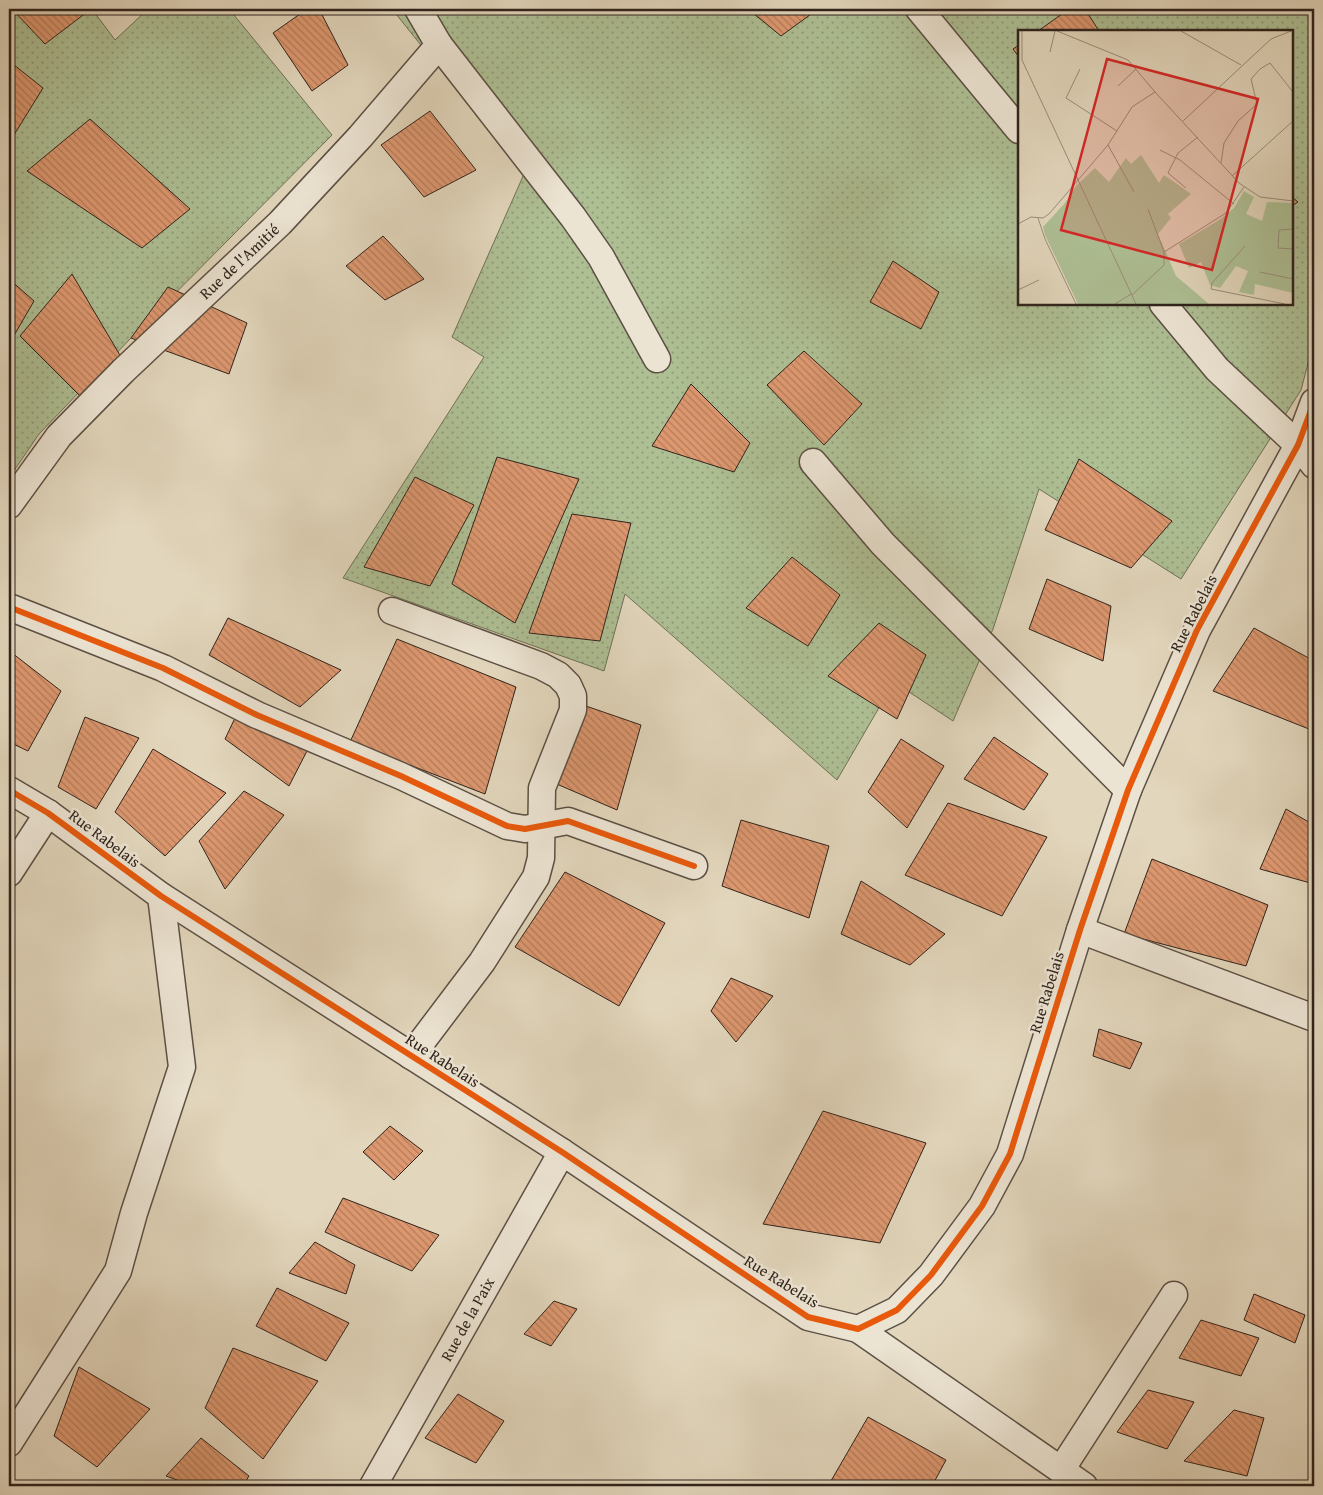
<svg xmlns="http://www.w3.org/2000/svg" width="1323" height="1495" font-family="'Gentium Book Plus',serif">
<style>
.grass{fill:url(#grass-dots);stroke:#6e7158;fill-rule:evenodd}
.building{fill:url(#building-back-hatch);stroke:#2f231c}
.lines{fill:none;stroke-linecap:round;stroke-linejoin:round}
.minor-casing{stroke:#5c5044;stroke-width:29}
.minor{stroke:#ece4d3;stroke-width:26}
.cycleway-casing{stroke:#ece4d3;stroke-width:9}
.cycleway{stroke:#e8590c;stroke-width:6}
.labels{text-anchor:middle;stroke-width:5;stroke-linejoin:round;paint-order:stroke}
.street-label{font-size:16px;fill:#2f231c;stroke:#ece4d3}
.inset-road{fill:none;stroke:#9a8e7c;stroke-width:1}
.view{fill:#d62828;fill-opacity:0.15;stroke:#d62828;stroke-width:2.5}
.inset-edge{fill:none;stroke:#2f231c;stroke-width:2.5}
</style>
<defs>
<pattern id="grass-dots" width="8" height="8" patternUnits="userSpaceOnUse" patternTransform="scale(1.25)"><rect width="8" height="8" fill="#aebf94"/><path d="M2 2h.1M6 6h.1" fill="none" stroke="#8e9b78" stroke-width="1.8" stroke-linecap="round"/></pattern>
<pattern id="building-back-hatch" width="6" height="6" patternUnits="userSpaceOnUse" patternTransform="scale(1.25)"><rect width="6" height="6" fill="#de9870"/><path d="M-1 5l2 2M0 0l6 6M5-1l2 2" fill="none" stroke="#b47c5b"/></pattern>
</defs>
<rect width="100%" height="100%" fill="#e2d6bc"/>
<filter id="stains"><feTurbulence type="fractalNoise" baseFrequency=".004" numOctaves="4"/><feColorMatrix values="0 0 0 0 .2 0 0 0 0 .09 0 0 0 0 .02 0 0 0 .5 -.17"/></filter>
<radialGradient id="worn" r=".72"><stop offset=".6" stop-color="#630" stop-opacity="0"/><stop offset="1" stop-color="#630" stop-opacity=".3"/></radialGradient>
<!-- grass -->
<g class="grass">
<polygon points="9,9 92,9 115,40 148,9 229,9 332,135 131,338 39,434 9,478"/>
<path d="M392 9H1314V341L1301 390 1181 579 1039 489 993 629 953 721 894 682 837 780 625 594 604 671 343 578 484 357 452 337 524 174ZM1019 31H1292V304H1019Z"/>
</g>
<!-- building -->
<g class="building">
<polygon points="12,9 91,9 45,44"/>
<polygon points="307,9 319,9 348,65 312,91 273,33"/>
<polygon points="748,9 818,9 781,36"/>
<polygon points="1069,9 1085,9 1099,31 1038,31"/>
<polygon points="1019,45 1019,57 1013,49"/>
<polygon points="9,61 43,88 9,143"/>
<polygon points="430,111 476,170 424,197 381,145"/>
<polygon points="90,119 190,209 142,248 27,171"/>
<polygon points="1292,197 1298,202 1292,206"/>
<polygon points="383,236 424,279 385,300 346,266"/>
<polygon points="893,261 939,292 921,329 870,302"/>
<polygon points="72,274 124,362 87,403 20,336"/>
<polygon points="9,279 34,301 9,344"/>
<polygon points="168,287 247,323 229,374 131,338"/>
<polygon points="804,351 862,404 824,445 767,385"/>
<polygon points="691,384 750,443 734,472 652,446"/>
<polygon points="497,457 579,479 515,623 452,584"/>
<polygon points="1079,459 1172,521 1131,568 1045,530"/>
<polygon points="415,477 474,505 430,586 364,567"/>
<polygon points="572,514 631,523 600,641 529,633"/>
<polygon points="792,557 840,595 808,646 746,608"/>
<polygon points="1047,579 1111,606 1103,661 1029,629"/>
<polygon points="228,618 341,670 300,707 209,655"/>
<polygon points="879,623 926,655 897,719 828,676"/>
<polygon points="1254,628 1314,661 1314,731 1213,691"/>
<polygon points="397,639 516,687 485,794 350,742"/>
<polygon points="12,653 61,691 28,751 9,742 9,661"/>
<polygon points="583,705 641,725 617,810 552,782"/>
<polygon points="85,717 139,738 96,809 58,787"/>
<polygon points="235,718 308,749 289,786 225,739"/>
<polygon points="994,737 1048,774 1024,810 964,779"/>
<polygon points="901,739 944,766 907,828 868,792"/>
<polygon points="153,749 226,793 165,856 115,812"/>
<polygon points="244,791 284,815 225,889 199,841"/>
<polygon points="948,803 1047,837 1002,916 905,875"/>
<polygon points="1286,809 1314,825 1314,884 1260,869"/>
<polygon points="741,820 829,846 809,918 722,886"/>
<polygon points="1152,859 1268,905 1246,966 1124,934"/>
<polygon points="565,872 665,923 619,1006 515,947"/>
<polygon points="861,881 945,934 910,965 841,934"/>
<polygon points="731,978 773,996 736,1042 711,1011"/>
<polygon points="1099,1029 1142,1043 1130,1069 1093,1056"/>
<polygon points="1314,1108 1314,1119 1310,1117"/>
<polygon points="823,1111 926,1143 880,1243 763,1224"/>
<polygon points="390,1126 423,1151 394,1180 363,1152"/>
<polygon points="343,1198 439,1235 412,1271 325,1232"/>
<polygon points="315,1242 355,1265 346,1294 289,1273"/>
<polygon points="277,1288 349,1323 326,1361 256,1326"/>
<polygon points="1254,1294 1305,1315 1295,1343 1244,1320"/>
<polygon points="554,1301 577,1309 551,1346 524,1334"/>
<polygon points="1201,1320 1259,1338 1241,1376 1179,1358"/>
<polygon points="233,1348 318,1381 263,1459 205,1408"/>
<polygon points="79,1367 150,1409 97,1467 54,1436"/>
<polygon points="1148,1390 1194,1402 1167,1449 1117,1432"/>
<polygon points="458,1394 504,1421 476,1463 425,1438"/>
<polygon points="1234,1410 1264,1418 1247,1476 1184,1461"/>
<polygon points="868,1417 946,1460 932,1486 828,1486"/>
<polygon points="201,1438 249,1476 243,1486 194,1486 166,1476"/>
</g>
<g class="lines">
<defs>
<g id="minor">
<polyline points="919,9 1019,130"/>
<polyline points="439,45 573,217 601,257 657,359"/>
<polyline points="1163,304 1217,369 1298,445 1314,465"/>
<polyline points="813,462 883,544 1128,790"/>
<polyline points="9,505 59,436 123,371 280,223 360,137 439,45 418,9"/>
<polyline points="9,607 163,668 257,715 401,776 507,826 525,829 568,821 694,866"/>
<polyline points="392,611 541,666 558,675 568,685 573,696 573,710 542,788 541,858 536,877 482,962 411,1056"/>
<polyline points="9,790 48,813 161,896 562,1152 808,1317 858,1329 897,1310 931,1275 982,1206 1010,1154 1080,930 1128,790 1197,630 1298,445 1314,402"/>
<polyline points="9,873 48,813"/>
<polyline points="1080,930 1314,1018"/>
<polyline points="858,1329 1084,1486"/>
<polyline points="9,1443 118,1271 134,1213 182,1067 161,896"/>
<polyline points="1061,1470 1174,1295"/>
<polyline points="373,1486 562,1152"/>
</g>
</defs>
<!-- minor casing -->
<use href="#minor" class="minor-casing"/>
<!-- minor -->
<use href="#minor" class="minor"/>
<defs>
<g id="cycleway">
<polyline points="9,607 163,668 257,715 401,776 507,826 525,829 568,821 694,866"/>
<polyline points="9,790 48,813 161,896 562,1152 808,1317 858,1329 897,1310 931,1275 982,1206 1010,1154 1080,930 1128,790 1197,630 1298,445 1314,402"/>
</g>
</defs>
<!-- cycleway casing -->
<use href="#cycleway" class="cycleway-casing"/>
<!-- cycleway -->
<use href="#cycleway" class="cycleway"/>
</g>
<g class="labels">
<!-- street labels -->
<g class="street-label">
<text transform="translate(239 261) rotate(-43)" y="6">Rue de l'Amitié</text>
<text transform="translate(1193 613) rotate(-63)" y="6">Rue Rabelais</text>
<text transform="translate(105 838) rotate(37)" y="6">Rue Rabelais</text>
<text transform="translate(1046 992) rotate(-73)" y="6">Rue Rabelais</text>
<text transform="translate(443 1060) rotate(33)" y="6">Rue Rabelais</text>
<text transform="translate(782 1281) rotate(32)" y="6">Rue Rabelais</text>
<text transform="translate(467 1319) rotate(-61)" y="6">Rue de la Paix</text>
</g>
</g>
<!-- overview -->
<g transform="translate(1018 30)">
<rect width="275" height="275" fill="#e2d6bc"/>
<path d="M123 125 141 153 146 145 173 164 150 184 153 188 140 204 158 246 191 274H60L27 205 25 197 47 173 58 156 77 138 91 152 108 128 113 134ZM226 161 236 167 228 184 244 191 249 172 275 173V263L237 254 236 265 221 262 230 241 218 236 202 258 192 255 183 232 171 238 161 214 203 189 216 178Z" fill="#aebf94"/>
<path class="inset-road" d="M4 1V30L118 274M39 1 110 30 137 62M163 1 223 35M32 22 37 1M62 39 48 68 99 101M100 56 118 39M165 91 253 9 273 1M90 115 116 162M142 120 162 130 216 174M203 133 206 113 220 91 239 74 233 49 242 39 252 33 275 62M214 146 275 91M168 158 150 143 160 123 180 107M130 179 146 222M20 188 27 209 58 274M0 194 13 187 25 188 31 184 90 115 114 77 137 62 221 153 242 167 275 171M275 199 261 200 260 218 275 219M227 216 194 253 193 259 267 274M242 242 275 249M0 260 21 250M114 265 146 235V222L208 183 226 157M97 274 113 264"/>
<path class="view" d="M89 29 240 69 194 240 43 200Z"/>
<rect width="275" height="275" class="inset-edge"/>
</g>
<!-- margin -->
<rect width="1323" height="1495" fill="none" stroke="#e2d6bc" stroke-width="30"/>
<rect x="10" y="10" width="1303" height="1475" fill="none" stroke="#2f231c" stroke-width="2.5"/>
<rect x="15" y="15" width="1293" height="1465" fill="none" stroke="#2f231c"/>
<rect width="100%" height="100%" filter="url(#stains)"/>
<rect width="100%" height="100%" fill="url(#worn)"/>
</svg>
